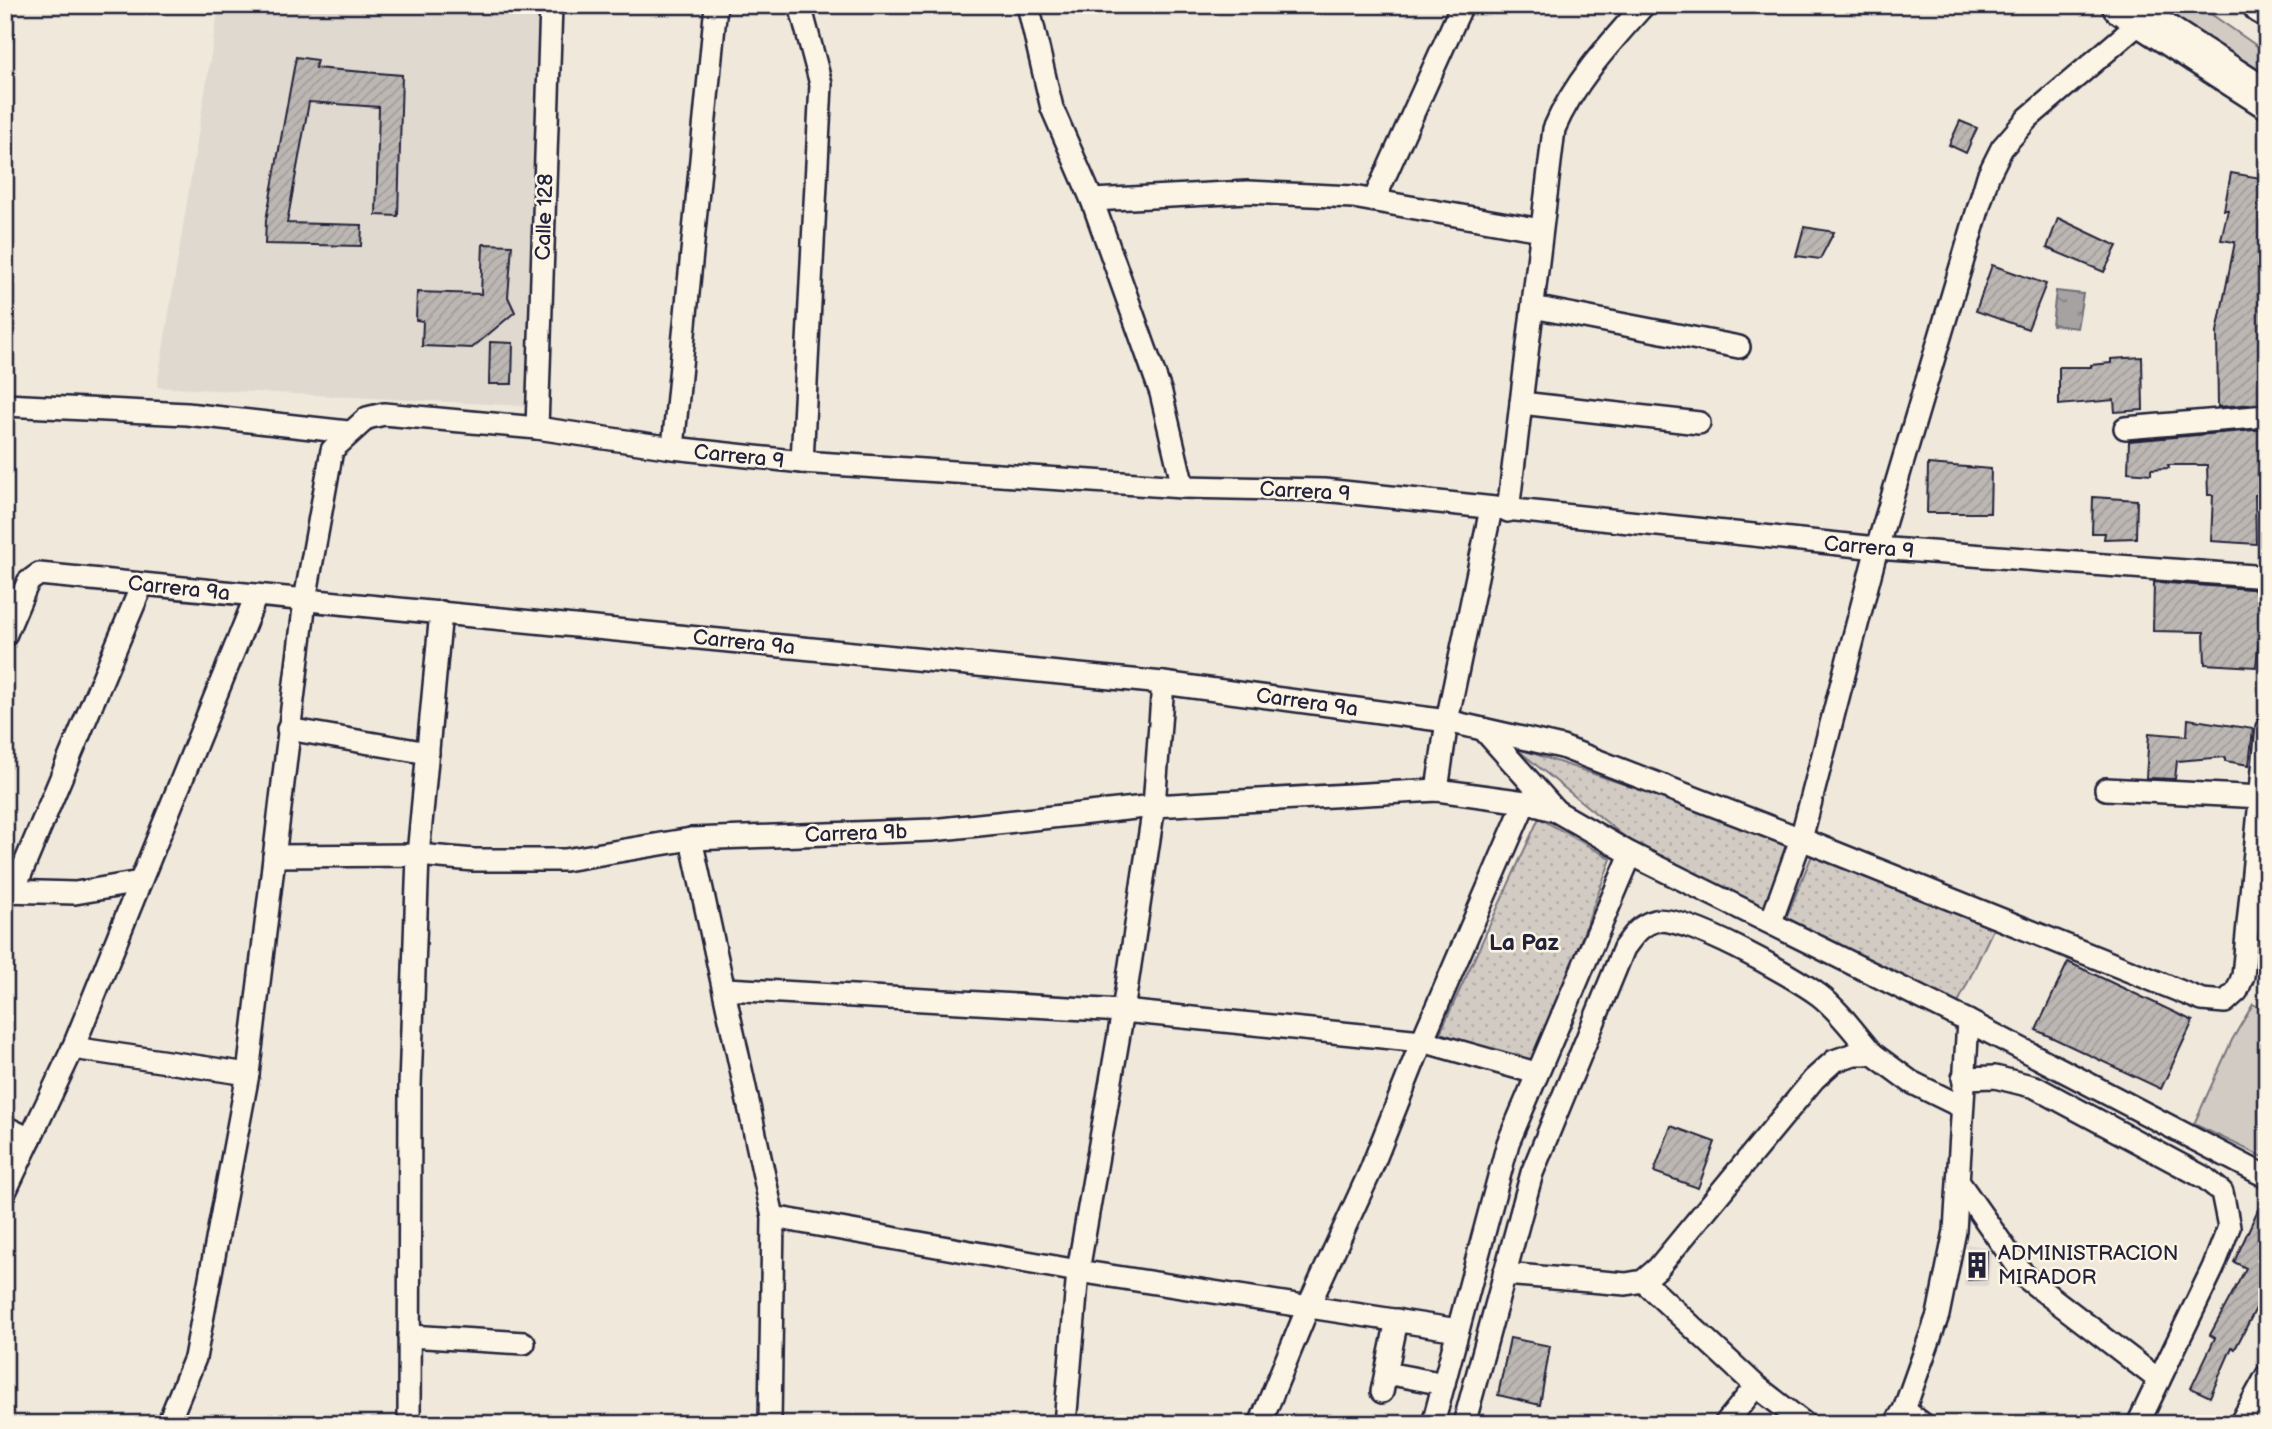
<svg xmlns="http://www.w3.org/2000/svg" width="2272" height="1429" font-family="'Balsamiq Sans',sans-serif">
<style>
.built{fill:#e0d9cf}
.grass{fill:#d1cbc3;stroke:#7a767f;stroke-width:2}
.park{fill:url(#park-dots);stroke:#7a767f;stroke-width:2}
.water{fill:url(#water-ripples);stroke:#716f79;stroke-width:2}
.building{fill:url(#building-hatch);stroke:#22223b;stroke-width:2}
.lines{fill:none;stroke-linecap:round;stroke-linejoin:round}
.street-casing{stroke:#22223b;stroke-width:26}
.highway-casing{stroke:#22223b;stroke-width:42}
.street{stroke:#fcf5e5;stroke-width:21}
.highway{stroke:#fcf5e5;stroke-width:37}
.labels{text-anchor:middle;stroke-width:5;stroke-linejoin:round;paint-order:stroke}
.street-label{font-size:21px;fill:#22223b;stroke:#fcf5e5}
.poi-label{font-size:21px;fill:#22223b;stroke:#fcf5e5;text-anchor:start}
.neighbourhood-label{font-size:23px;font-weight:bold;fill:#22223b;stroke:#fcf5e5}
</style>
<defs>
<pattern id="park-dots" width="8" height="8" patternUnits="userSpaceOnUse" patternTransform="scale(1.75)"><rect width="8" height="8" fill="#d1cbc3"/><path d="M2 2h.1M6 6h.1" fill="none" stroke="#b3aea8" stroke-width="1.8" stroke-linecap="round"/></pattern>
<pattern id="water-ripples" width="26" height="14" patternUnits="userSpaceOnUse" patternTransform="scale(1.75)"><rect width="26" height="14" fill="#a6a2a2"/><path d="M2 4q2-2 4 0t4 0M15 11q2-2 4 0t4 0" fill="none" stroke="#878485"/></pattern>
<pattern id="building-hatch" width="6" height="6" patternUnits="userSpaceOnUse" patternTransform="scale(1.75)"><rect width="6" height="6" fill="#bcb7b3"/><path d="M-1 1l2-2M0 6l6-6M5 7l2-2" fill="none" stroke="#a19d9b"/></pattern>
</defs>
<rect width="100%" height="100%" fill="#efe8db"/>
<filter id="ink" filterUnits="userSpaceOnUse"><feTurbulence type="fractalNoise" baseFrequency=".0143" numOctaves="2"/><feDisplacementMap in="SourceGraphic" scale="14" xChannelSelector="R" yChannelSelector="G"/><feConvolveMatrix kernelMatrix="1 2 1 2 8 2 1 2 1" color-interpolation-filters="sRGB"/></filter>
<g filter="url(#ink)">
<!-- built -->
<g class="built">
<polygon points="219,5 543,5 526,406 157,387"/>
<polygon points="1967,1244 1992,1248 1988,1286 1964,1286"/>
</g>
<!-- grass -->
<g class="grass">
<polygon points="2149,5 2198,5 2267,53 2267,87"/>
<polygon points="2253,1004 2267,1012 2267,1159 2194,1124 2232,1040"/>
</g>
<!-- park -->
<g class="park">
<polygon points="1514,747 1794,842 1765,907 1637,847"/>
<polygon points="1539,818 1611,859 1535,1063 1440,1033"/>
<polygon points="1815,848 1996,923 1957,1005 1786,918"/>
</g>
<!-- water -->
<polygon class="water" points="2056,291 2083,294 2077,328 2052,325"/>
<!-- building -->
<g class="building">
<polygon points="296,57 317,60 315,68 402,75 398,216 376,215 379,107 309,102 287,223 362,225 361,246 265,244 266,220"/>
<polygon points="1960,121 1977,128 1966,153 1949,145"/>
<polygon points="2231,173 2267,179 2267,403 2218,407 2217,332 2235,242 2221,240 2228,210 2224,210"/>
<polygon points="2058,218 2117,246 2104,272 2047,248"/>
<polygon points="1804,227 1834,232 1820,259 1796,256"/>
<polygon points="483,244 512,245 508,297 515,312 472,348 422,346 423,321 416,320 417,292 481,294"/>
<polygon points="1992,265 2046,284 2028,329 1976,311"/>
<polygon points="490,342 513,343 512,384 489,384"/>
<polygon points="2142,357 2143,410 2115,412 2114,400 2059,405 2059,367 2091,367 2091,365 2111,363 2111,359"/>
<polygon points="2267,429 2264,495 2255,495 2256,544 2211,541 2213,495 2208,495 2207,465 2168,465 2169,468 2151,469 2151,474 2128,472 2129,441"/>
<polygon points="1928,464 1991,469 1990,513 1927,513"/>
<polygon points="2093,497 2137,500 2136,538 2104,539 2105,533 2092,533"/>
<polygon points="2154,582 2264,590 2256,667 2205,664 2204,632 2153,631"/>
<polygon points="2188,719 2253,729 2249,765 2225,761 2225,757 2177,761 2175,779 2146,778 2149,733 2187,736"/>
<polygon points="2068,962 2193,1021 2161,1089 2036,1030"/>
<polygon points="1671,1126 1715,1142 1698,1188 1654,1172"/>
<polygon points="2267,1190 2267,1287 2235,1349 2232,1347 2210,1397 2191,1388 2215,1338 2210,1335 2246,1268 2234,1262"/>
<polygon points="1968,1251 1987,1251 1986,1279 1968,1280"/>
<polygon points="1510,1338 1550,1346 1540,1405 1498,1395"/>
</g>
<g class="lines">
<defs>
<g id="street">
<polyline points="800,5 821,84 802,462"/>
<polyline points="1028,5 1052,108 1092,200 1161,393 1183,487"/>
<polyline points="1092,200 1248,192 1353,197 1541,230"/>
<polyline points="1374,200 1462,5"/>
<polyline points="1533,307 1739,347"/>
<polyline points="1521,403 1699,423"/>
<polyline points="5,405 187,414 348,432"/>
<polyline points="537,428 551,5"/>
<polyline points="2125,428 2267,416"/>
<polyline points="673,448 716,5"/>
<path d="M1508 511 1554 129C1574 82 1610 43 1644 5"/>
<polyline points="5,636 28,582 39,574 1163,683 1447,721 1562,747 1801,839 2202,1000 2225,1002 2237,991 2243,976 2267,728"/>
<polyline points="288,729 428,753"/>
<polyline points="1483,729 1556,811"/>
<polyline points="2106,789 2262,797"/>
<polyline points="1437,790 1447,721 1491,509"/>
<polyline points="691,839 773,1217 770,1424"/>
<polyline points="274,856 418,855 474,860 565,860 691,839 932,830 1154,806 1437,790 1525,802 1556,811 1631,854 1968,1021 2267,1177"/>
<polyline points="5,891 75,893 140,882"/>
<polyline points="13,892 142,585"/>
<polyline points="1771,922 1801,839 1877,548 1988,176 2002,148 2028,118 2143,20"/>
<polyline points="725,989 1123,1011 1422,1041 1536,1073"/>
<polyline points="73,1048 248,1074"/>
<polyline points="1963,1078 1995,1077 2035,1087 2205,1178 2222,1192 2229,1227 2213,1268 2138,1424"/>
<polyline points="5,1127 30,1139"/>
<polyline points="1960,1184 2026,1278 2159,1380"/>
<polyline points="5,1192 73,1048 256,596"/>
<polyline points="773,1217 1078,1271 1458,1330"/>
<polyline points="1504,1274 1626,1284 1643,1281 1658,1268 1814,1079 1834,1061 1854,1054 1873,1054 1911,1082 1962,1107"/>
<polyline points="1643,1281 1756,1386 1805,1424"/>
<polyline points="409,1336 524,1343"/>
<polyline points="1386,1373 1444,1384"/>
<polyline points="1382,1392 1397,1320"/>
<polyline points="1904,1410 1923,1424"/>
<polyline points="168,1424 195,1358 248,1074 305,600 332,450 367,418 384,414 537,428 673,448 802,462 1183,487 1324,490 1877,548 2267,577"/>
<polyline points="409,1424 410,1086 418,855 441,612"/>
<polyline points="1065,1424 1078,1271 1123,1011 1154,806 1163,683"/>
<polyline points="1260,1424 1309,1305 1370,1172 1422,1041 1525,802"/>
<polyline points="1433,1424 1508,1143 1631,854"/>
<path d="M1464 1424 1532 1173 1624 948C1633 936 1640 925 1655 921 1683 913 1793 976 1819 995 1839 1010 1856 1035 1873 1054"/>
<polyline points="1725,1424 1756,1386"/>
<polyline points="1895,1424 1904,1410 1938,1315 1955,1231 1968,1021"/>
<polyline points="2240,1424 2267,1375"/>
</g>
<g id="highway">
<polyline points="2121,5 2267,99"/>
<polyline points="2262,5 2267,8"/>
</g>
</defs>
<!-- street casing -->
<use href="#street" class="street-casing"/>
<!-- highway casing -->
<use href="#highway" class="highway-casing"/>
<!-- street -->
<use href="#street" class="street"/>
<!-- highway -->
<use href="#highway" class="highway"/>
</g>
</g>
<!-- icons -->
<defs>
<symbol id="building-bare" viewBox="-9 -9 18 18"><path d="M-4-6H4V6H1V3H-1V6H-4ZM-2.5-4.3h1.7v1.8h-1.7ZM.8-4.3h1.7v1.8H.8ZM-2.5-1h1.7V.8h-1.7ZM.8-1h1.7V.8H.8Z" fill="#22223b" stroke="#fcf5e5" stroke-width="2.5" paint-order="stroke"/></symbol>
</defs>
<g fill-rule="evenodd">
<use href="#building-bare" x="1958" y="1246" width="38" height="38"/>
</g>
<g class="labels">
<!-- street labels -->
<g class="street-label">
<text transform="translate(544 217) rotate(-88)" y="7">Calle 128</text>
<text transform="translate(739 456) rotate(6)" y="7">Carrera 9</text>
<text transform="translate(1305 491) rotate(3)" y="7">Carrera 9</text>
<text transform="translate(1869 547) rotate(5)" y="7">Carrera 9</text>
<text transform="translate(179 588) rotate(6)" y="7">Carrera 9a</text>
<text transform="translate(744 642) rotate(6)" y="7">Carrera 9a</text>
<text transform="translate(1307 702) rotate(8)" y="7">Carrera 9a</text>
<text transform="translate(856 833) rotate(-2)" y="7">Carrera 9b</text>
</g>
<!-- poi labels -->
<g class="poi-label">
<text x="1998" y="1260">ADMINISTRACION<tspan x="1998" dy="24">MIRADOR</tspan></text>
</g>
<!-- neighbourhood labels -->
<g class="neighbourhood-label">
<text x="1524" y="950">La Paz</text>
</g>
</g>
<!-- margin -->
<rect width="2272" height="1429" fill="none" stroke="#fcf5e5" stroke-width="28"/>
<rect x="14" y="14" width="2244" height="1401" fill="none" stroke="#22223b" stroke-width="2.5" filter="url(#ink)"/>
</svg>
